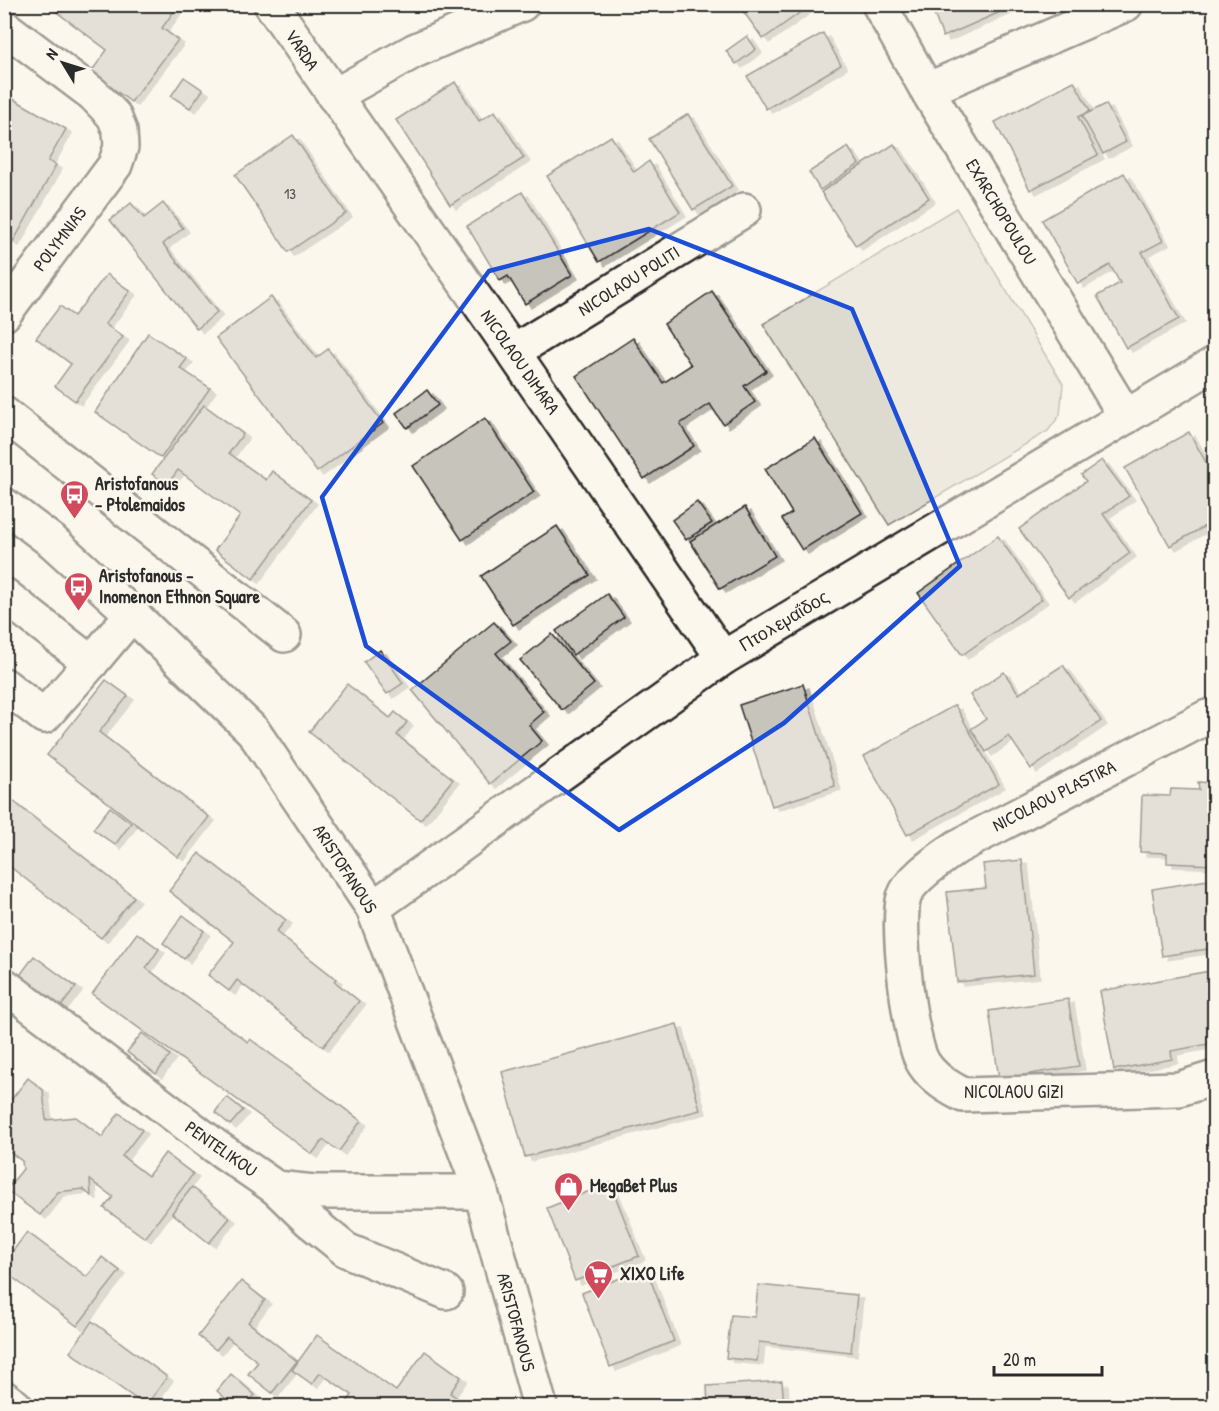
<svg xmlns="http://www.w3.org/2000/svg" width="1219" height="1411" font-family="'Patrick Hand',sans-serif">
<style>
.green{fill:#dddad0;stroke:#84827e;stroke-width:1.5}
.building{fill:#c7c4bc;stroke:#2b2b2b;stroke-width:1.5;filter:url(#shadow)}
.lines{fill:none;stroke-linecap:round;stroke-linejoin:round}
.minor-casing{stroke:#2b2b2b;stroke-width:38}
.minor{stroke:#fbf7ec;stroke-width:33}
.marked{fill:none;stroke:#1d4ed8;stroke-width:4.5;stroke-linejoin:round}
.labels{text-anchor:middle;stroke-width:5;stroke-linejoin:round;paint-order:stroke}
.number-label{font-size:15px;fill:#52514f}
.street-label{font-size:18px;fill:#2b2b2b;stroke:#fbf7ec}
.poi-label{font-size:18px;font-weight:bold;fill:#2b2b2b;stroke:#fbf7ec;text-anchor:start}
</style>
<defs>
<filter id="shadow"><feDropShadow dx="6" dy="4" stdDeviation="0" flood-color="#0004"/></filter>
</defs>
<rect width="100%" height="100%" fill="#fbf7ec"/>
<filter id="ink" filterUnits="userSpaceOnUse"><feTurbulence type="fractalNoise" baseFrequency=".0167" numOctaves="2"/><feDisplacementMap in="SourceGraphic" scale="12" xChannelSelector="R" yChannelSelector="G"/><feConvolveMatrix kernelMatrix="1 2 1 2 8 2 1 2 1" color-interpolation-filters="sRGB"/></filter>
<g filter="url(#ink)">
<!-- green -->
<polygon class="green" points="956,208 1063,384 1060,415 1048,431 889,525 763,324"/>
<!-- building -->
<g class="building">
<polygon points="46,4 179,4 162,28 178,40 131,102 91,72 107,50"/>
<polygon points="738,4 812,4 763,39"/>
<polygon points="930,4 1005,4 1007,9 943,37"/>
<polygon points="823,33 841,65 766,109 747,76"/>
<polygon points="747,36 756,49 736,64 726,51"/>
<polygon points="184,77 203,90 190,108 171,96"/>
<polygon points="1074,81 1090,111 1078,117 1098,155 1030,190 995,122"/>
<polygon points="455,82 479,121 495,111 524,158 450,205 396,120"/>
<polygon points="10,97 66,129 48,161 56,165 13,242 4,237 4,99 8,101"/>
<polygon points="1106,104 1126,142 1103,154 1082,116"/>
<polygon points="688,114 732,186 693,210 649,139"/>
<polygon points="293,135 346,213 288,252 235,175"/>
<polygon points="611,136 634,172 649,161 680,212 599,262 547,176"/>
<polygon points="894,144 929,198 856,246 821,192"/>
<polygon points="848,147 859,164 820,190 809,172"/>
<polygon points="1124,173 1163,241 1142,252 1179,319 1126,348 1097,296 1120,283 1110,265 1078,284 1042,220"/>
<polygon points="522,192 572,275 525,304 508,276 500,281 467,226"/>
<polygon points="131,203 144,218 163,203 183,228 163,244 217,312 197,329 110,220"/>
<polygon points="107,274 130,291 105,324 123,337 75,401 55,386 71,364 36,338 60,306 74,316"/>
<polygon points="712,291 766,371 744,386 755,402 723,424 710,404 680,424 694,446 644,479 576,376 633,338 663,383 691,365 664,324"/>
<polygon points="271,297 316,358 328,349 383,423 317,472 216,338"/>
<polygon points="148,333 187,359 180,368 210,388 161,458 95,412"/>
<polygon points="427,390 438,405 407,428 396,413"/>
<polygon points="204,405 243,434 229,453 266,480 272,471 311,500 253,579 215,550 240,516 178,470 167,485 152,474"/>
<polygon points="485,418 534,492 462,540 413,466"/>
<polygon points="1189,432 1214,477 1214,521 1170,546 1125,468"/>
<polygon points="815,438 862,513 802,550 782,519 792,513 765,469"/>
<polygon points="1102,460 1129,496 1103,514 1130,553 1069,598 1019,529 1086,481 1081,475"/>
<polygon points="697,502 712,523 686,540 672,520"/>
<polygon points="745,507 775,556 720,589 690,541"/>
<polygon points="557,526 590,575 513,625 481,576"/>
<polygon points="998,536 1042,599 962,655 918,593"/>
<polygon points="607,594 624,617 573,655 556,631"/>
<polygon points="494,622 511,641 496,653 544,712 529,725 542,741 490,784 412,690"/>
<polygon points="552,634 594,684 562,710 520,660"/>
<polygon points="380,650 403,683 387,694 364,662"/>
<polygon points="1063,665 1101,721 1031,769 1009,736 986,752 971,729 986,719 970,695 1004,672 1019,694"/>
<polygon points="106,680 128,696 99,732 209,817 178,857 47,755"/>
<polygon points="347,684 390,718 395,712 407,722 397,735 453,779 420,820 309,732"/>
<polygon points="803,684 835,786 772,806 739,705"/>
<polygon points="955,705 999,784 907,835 864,756"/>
<polygon points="1198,782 1214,783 1214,865 1167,863 1167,853 1140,852 1142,795 1170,796 1171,789 1199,790"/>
<polygon points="13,801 134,897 101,938 4,862 4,812"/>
<polygon points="110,807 131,823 115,845 93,829"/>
<polygon points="199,853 286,920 276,932 336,979 334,981 359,1001 323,1047 237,980 229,991 208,975 234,942 169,891"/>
<polygon points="1022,860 1034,974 957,982 947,892 986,888 983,864"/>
<polygon points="1214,879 1214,948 1162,956 1152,889"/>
<polygon points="183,915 204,931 184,959 163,943"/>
<polygon points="137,933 159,949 146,968 248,1042 250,1039 361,1121 339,1151 323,1140 312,1154 92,994"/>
<polygon points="34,956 76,987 59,1009 18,978"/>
<polygon points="1210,971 1214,999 1214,1043 1171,1051 1172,1059 1114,1070 1100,991"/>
<polygon points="1068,999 1079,1066 999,1079 989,1011"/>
<polygon points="677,1024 700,1110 525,1157 502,1072"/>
<polygon points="142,1033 170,1055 156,1074 127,1052"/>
<polygon points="28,1078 43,1090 46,1120 76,1117 102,1137 119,1113 142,1130 122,1156 148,1176 165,1153 193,1174 145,1238 104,1208 113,1197 90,1180 91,1196 83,1189 58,1192 40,1215 6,1190 23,1169 22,1161 4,1148 4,1109"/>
<polygon points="227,1097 243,1110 230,1125 215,1112"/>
<polygon points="610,1183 639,1256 575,1281 547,1208"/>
<polygon points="192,1187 230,1218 209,1243 172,1213"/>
<polygon points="27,1232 87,1277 102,1257 120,1271 77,1326 4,1271 4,1251 10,1255"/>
<polygon points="646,1268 674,1341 610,1367 582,1293"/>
<polygon points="241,1281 265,1300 248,1322 297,1361 272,1393 248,1374 258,1362 227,1337 216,1350 198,1336"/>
<polygon points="758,1285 857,1295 851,1352 759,1342 757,1361 726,1358 731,1315 755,1317"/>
<polygon points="92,1321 167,1377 146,1406 70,1352"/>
<polygon points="317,1335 396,1391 425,1351 461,1377 450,1393 469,1406 344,1406 352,1395 320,1373 312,1384 292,1370"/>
<polygon points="231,1374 255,1395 244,1406 234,1406 217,1391"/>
<polygon points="782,1381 784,1406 708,1406 707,1386"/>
</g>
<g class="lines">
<defs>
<g id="minor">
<polyline points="271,4 513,352 723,658"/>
<polyline points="879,4 927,90 1126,417"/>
<polyline points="4,27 93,94 114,116 120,131 121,147 115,165 4,314"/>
<polyline points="927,90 1126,4"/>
<polyline points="334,96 414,51 522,4"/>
<polyline points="513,352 744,210"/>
<polyline points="4,414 284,635"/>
<polyline points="4,505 53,542 132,614 253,731 373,908 481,1192 540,1406"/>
<polyline points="4,595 91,663 44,716 4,685"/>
<polyline points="91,663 132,614"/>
<path d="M1214 716 1207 717 957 847C942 858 910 878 904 897 896 923 909 1042 924 1064 934 1079 948 1087 963 1095L1179 1089 1214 1078"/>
<polyline points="373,908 723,658 1214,364"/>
<polyline points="4,985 215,1146 276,1188 314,1192 481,1192"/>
<polyline points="276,1188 310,1221 346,1250 446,1292"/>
<polyline points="4,1398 15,1406"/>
</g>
</defs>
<!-- minor casing -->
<use href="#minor" class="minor-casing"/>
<!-- minor -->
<use href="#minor" class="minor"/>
</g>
</g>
<!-- marked area -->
<path d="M0 0H1219V1411H0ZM649 229 852 309 960 566 784 723 619 830 366 646 322 497 489 271Z" fill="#fbf7ec" fill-opacity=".55" fill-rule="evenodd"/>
<path class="marked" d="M649 229 852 309 960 566 784 723 619 830 366 646 322 497 489 271Z"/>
<!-- icons -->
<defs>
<symbol id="bus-pin" viewBox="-11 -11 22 30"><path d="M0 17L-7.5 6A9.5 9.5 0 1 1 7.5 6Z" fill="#d1495b" stroke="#fbf7ec"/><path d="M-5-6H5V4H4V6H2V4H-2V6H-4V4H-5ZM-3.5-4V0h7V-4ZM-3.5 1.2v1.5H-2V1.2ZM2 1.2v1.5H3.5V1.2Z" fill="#fff"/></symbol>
<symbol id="shop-pin" viewBox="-11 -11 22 30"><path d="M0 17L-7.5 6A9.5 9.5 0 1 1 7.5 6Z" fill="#d1495b" stroke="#fbf7ec"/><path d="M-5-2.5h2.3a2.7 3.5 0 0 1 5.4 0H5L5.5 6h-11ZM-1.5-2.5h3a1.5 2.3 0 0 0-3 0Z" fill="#fff"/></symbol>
<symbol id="supermarket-pin" viewBox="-11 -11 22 30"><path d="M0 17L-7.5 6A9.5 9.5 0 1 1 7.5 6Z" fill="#d1495b" stroke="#fbf7ec"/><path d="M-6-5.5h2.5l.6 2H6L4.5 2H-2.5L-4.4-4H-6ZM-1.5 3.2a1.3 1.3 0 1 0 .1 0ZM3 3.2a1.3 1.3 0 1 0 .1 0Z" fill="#fff"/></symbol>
</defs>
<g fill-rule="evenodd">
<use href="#bus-pin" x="58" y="478" width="33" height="45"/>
<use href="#bus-pin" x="62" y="570" width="33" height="45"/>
<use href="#shop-pin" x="552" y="1170" width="33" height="45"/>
<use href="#supermarket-pin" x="582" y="1258" width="33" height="45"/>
</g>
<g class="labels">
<!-- number labels -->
<g class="number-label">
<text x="290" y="199">13</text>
</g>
<!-- street labels -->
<g class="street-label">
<text transform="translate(302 50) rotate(56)" y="6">VARDA</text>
<text transform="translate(1001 212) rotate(59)" y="6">EXARCHOPOULOU</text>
<text transform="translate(60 239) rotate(-53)" y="6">POLYMNIAS</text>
<text transform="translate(629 281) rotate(-32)" y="6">NICOLAOU POLITI</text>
<text transform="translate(520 362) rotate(55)" y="6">NICOLAOU DIMARA</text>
<text transform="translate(784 621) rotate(-31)" y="6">Πτολεμαΐδος</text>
<text transform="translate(1054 796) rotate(-27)" y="6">NICOLAOU PLASTIRA</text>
<text transform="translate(345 869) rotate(57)" y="6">ARISTOFANOUS</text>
<text x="1014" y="1098">NICOLAOU GIZI</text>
<text transform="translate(221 1149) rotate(35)" y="6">PENTELIKOU</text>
<text transform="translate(516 1322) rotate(75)" y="6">ARISTOFANOUS</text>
</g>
<!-- poi labels -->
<g class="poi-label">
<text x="95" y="490">Aristofanous<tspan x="95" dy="21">- Ptolemaidos</tspan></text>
<text x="99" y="582">Aristofanous -<tspan x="99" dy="21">Inomenon Ethnon Square</tspan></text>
<text x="590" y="1192">MegaBet Plus</text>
<text x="620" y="1280">XIXO Life</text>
</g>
</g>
<!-- margin -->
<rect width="1219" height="1411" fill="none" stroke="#fbf7ec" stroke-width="24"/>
<rect x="12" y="12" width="1195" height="1387" fill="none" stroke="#2b2b2b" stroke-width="2" filter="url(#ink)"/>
<!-- north arrow -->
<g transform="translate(63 63) rotate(308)" stroke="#fbf7ec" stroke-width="4.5" paint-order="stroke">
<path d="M0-4.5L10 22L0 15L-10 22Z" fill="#2b2b2b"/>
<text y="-9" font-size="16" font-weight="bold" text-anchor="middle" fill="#2b2b2b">N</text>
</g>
<!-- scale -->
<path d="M994 1366v9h108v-9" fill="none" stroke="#2b2b2b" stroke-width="3"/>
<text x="1003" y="1366" font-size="18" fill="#2b2b2b" stroke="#fbf7ec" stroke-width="4.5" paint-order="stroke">20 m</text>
</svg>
